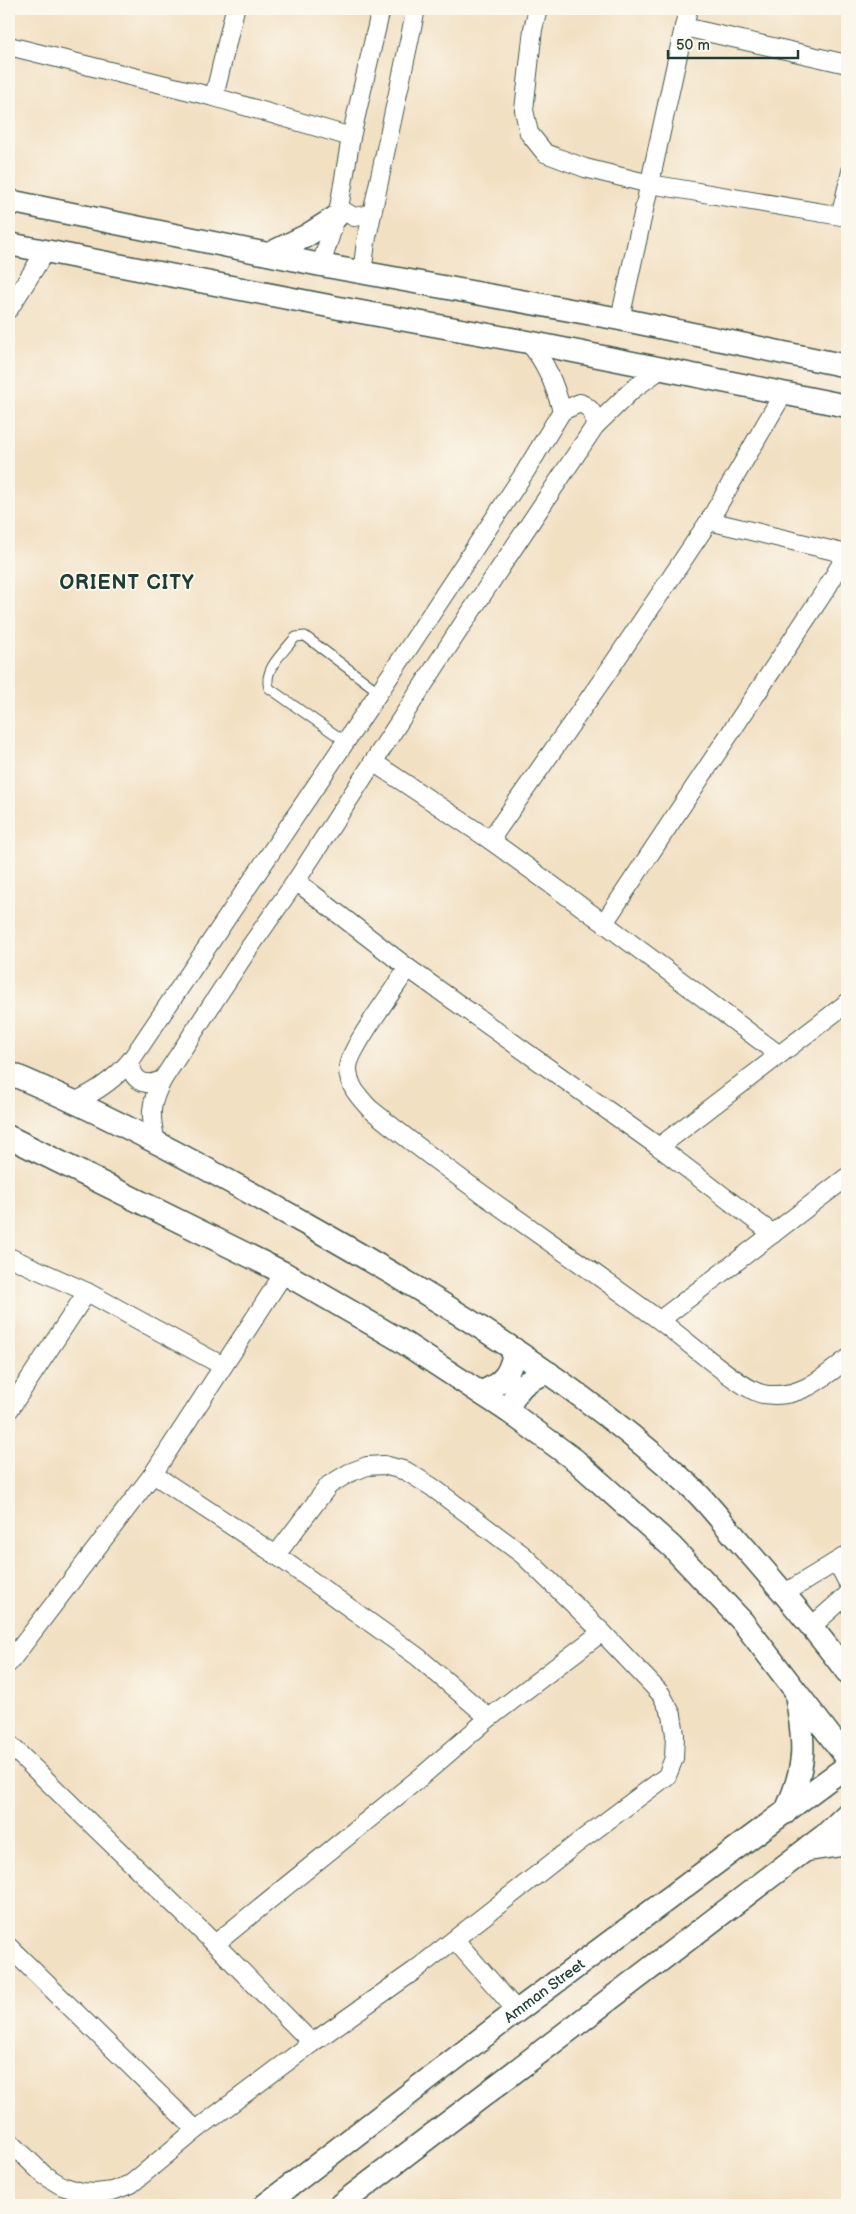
<svg xmlns="http://www.w3.org/2000/svg" width="856" height="2214" font-family="'Balsamiq Sans',sans-serif">
<style>
.lines{fill:none;stroke-linecap:round;stroke-linejoin:round}
.service-casing{stroke:#3f5549;stroke-width:11}
.minor-casing{stroke:#3f5549;stroke-width:20}
.tertiary-casing{stroke:#3f5549;stroke-width:25}
.service{stroke:#fff;stroke-width:9}
.minor{stroke:#fff;stroke-width:18}
.tertiary{stroke:#fff;stroke-width:22}
.labels{text-anchor:middle;stroke-width:4;stroke-linejoin:round;paint-order:stroke}
.street-label{font-size:15px;fill:#1f3d34;stroke:#fbf7ec}
.district-label{font-size:20px;font-weight:bold;letter-spacing:1px;fill:#1f3d34;stroke:#fbf7ec}
</style>
<rect width="100%" height="100%" fill="#fbf7ec"/>
<filter id="ink" filterUnits="userSpaceOnUse"><feTurbulence type="fractalNoise" baseFrequency=".02" numOctaves="2"/><feDisplacementMap in="SourceGraphic" scale="10" xChannelSelector="R" yChannelSelector="G"/><feConvolveMatrix kernelMatrix="1 2 1 2 8 2 1 2 1" color-interpolation-filters="sRGB"/></filter>
<filter id="wash" filterUnits="userSpaceOnUse"><feTurbulence type="fractalNoise" baseFrequency=".0096" numOctaves="4" result="noise"/><feDisplacementMap in="SourceGraphic" scale="20" xChannelSelector="R" yChannelSelector="G"/><feGaussianBlur stdDeviation="1.12" result="paint"/><feColorMatrix in="noise" values="0 0 0 0 0 0 0 0 0 0 0 0 0 0 0 0 0 1.4 0 .05"/><feComposite in="paint" operator="in"/></filter>
<g filter="url(#wash)">
<rect width="100%" height="100%" fill="#f2e0c3"/>
</g>
<g filter="url(#ink)">
<g class="lines">
<defs>
<g id="service">
<polyline points="836,215 847,169"/>
<path d="M346 742 269 688C263 670 282 654 293 640L296 637 305 636 379 692"/>
</g>
<g id="minor">
<polyline points="538,9 533,29 524,110 529,133 545,153 585,168 650,184 847,217"/>
<polyline points="684,27 847,64"/>
<polyline points="9,46 214,97 351,137"/>
<polyline points="214,97 235,9"/>
<polyline points="339,208 354,217 372,214"/>
<polyline points="321,265 339,208 351,137 381,9"/>
<polyline points="362,273 366,242 416,9"/>
<polyline points="9,309 45,252"/>
<polyline points="620,319 688,9"/>
<path d="M562 411 580 403C592 408 594 414 595 426"/>
<polyline points="709,521 847,554"/>
<polyline points="373,762 490,840 604,923 778,1054"/>
<polyline points="490,840 605,676 709,521 783,394"/>
<polyline points="296,881 408,968 659,1147 773,1234"/>
<polyline points="604,923 828,586 847,554"/>
<path d="M408 968C396 987 348 1050 348 1068 348 1085 358 1096 369 1108 462 1184 563 1249 659 1320 680 1335 742 1391 763 1394 798 1400 822 1379 847 1359"/>
<path d="M131 1060C130 1080 145 1089 163 1079"/>
<path d="M76 1101C98 1091 115 1079 131 1060L408 649 525 472 562 411C555 386 546 361 528 342"/>
<path d="M156 1142C150 1116 149 1104 163 1079L245 954 296 881 468 616 595 426 632 390 661 369"/>
<polyline points="659,1147 847,1003"/>
<polyline points="9,1257 87,1292 223,1366"/>
<polyline points="660,1320 847,1177"/>
<polyline points="9,1410 87,1292"/>
<polyline points="153,1474 276,1555 418,1657 489,1718"/>
<polyline points="837,1562 847,1581"/>
<polyline points="785,1593 847,1555"/>
<polyline points="812,1626 847,1595"/>
<polyline points="9,1663 153,1474 284,1273"/>
<polyline points="9,1744 215,1944 312,2043"/>
<polyline points="455,1940 517,2011"/>
<polyline points="215,1944 422,1776 489,1718 602,1632"/>
<polyline points="9,1947 196,2130"/>
<polyline points="9,2141 44,2175 62,2186 81,2192 96,2193 112,2191 131,2184 196,2130 312,2043 414,1971 580,1841 667,1776 674,1758 675,1735 672,1715 661,1694 602,1632 523,1555 432,1487 406,1471 384,1465 367,1466 349,1473 329,1485 276,1555"/>
</g>
<g id="tertiary">
<polyline points="9,201 321,265 620,319 847,366"/>
<polyline points="9,244 339,308 528,342 847,406"/>
<polyline points="269,254 306,236 336,217"/>
<path d="M9 1073C112 1116 210 1170 308 1225 443 1301 577 1382 692 1488 708 1503 722 1522 737 1539 775 1582 812 1626 847 1672"/>
<polyline points="9,1137 284,1273 398,1339 508,1411 575,1460 672,1547 742,1621 847,1758"/>
<path d="M481 1392C503 1384 512 1372 514 1349"/>
<path d="M508 1411C516 1389 526 1378 549 1373"/>
<path d="M785 1813C807 1766 805 1744 796 1694"/>
<polyline points="807,1850 847,1844"/>
<path id="s1" d="M265 2205 517 2011 847 1766"/>
<polyline points="340,2205 825,1835 847,1814"/>
</g>
</defs>
<!-- service casing -->
<use href="#service" class="service-casing"/>
<!-- minor casing -->
<use href="#minor" class="minor-casing"/>
<!-- tertiary casing -->
<use href="#tertiary" class="tertiary-casing"/>
<!-- service -->
<use href="#service" class="service"/>
<!-- minor -->
<use href="#minor" class="minor"/>
<!-- tertiary -->
<use href="#tertiary" class="tertiary"/>
</g>
</g>
<g class="labels">
<!-- street labels -->
<g class="street-label">
<text dy="5" stroke="none"><textPath href="#s1" startOffset="352">Amman Street</textPath></text>
</g>
<!-- district labels -->
<g class="district-label">
<text x="127" y="589">ORIENT CITY</text>
</g>
</g>
<!-- margin -->
<rect width="856" height="2214" fill="none" stroke="#fbf7ec" stroke-width="30"/>
<!-- scale -->
<path d="M668 50v8h130v-8" fill="none" stroke="#1f3d34" stroke-width="2.5"/>
<text x="676" y="50" font-size="15" fill="#1f3d34" stroke="#fbf7ec" stroke-width="4" paint-order="stroke">50 m</text>
</svg>
